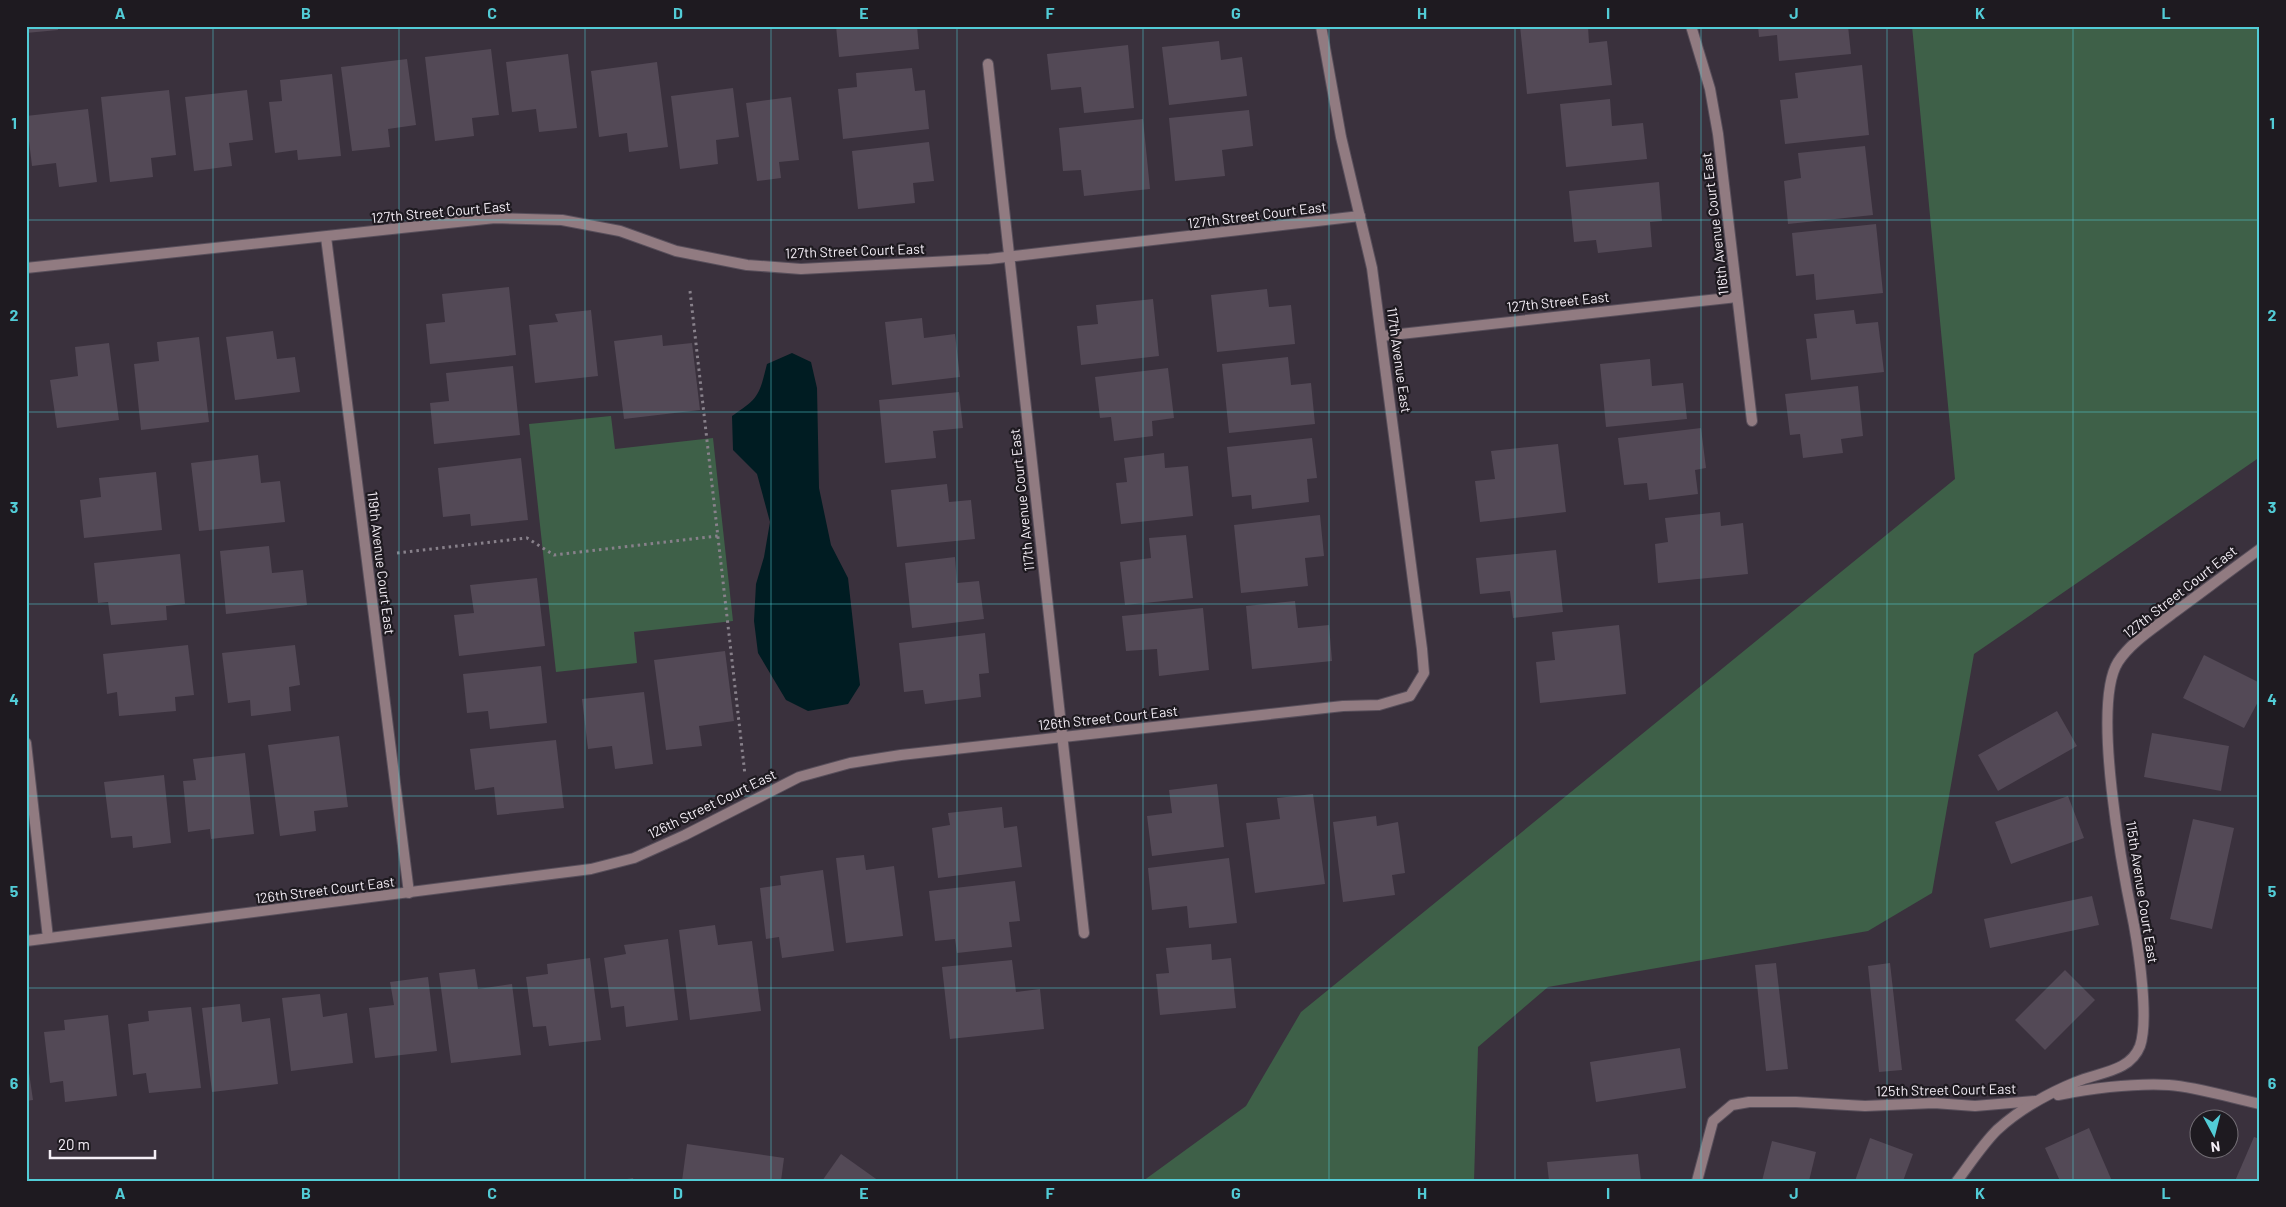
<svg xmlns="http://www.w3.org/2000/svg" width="2286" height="1207" font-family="Barlow,sans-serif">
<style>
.green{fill:#3e6048}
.water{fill:#001c22}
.building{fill:#534956}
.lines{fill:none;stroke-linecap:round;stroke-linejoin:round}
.minor-casing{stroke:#584f5b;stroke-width:12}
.path{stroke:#88818b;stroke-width:3;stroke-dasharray:2.5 4;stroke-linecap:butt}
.minor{stroke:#917b81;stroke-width:10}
.grid{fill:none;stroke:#52ccd6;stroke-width:1;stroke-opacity:0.55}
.labels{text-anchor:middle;stroke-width:4.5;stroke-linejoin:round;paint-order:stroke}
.street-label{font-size:14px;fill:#f4eef6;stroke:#1e1a20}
.neatline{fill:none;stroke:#52ccd6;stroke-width:2}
.grid-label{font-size:16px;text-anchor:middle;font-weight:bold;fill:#52ccd6}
</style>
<rect width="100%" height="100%" fill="#3a313d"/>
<!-- green -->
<g class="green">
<polygon points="1912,26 2260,26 2260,457 1974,654 1932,893 1868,931 1548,987 1478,1047 1474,1181 1143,1181 1246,1106 1301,1012 1955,479"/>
<polygon points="611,416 615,449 713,438 733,621 634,632 637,663 556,672 529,424"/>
</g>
<!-- water -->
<path class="water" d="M792 353 811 362 817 388 819 488 831 545 848 578 860 685 848 704 808 711 786 700 758 653 754 621 756 584 764 557 770 522 757 474 733 450 732 416C759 398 759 396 767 364Z"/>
<!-- building -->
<g class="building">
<polygon points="26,26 58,26 58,30 26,33"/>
<polygon points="836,26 917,26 919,49 839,57"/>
<polygon points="1520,26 1588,26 1589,43 1607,41 1612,85 1527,94"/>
<polygon points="1758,26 1848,26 1851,54 1779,61 1777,35 1759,37"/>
<polygon points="1219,41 1221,60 1242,57 1247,96 1169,105 1162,47"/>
<polygon points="1128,45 1134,108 1084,113 1081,87 1051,90 1047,54"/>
<polygon points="491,49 499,115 472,118 474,136 435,141 425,57"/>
<polygon points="568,54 577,128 539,132 536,109 512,112 506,62"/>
<polygon points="407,59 416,125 388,129 390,147 352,151 341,67"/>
<polygon points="657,62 668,147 629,152 627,133 599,137 591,71"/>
<polygon points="1862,65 1869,135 1785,144 1780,100 1798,98 1795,73"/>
<polygon points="912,68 915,91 925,90 929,129 843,139 838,89 857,87 856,73"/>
<polygon points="332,74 341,156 298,160 297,150 275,153 269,102 282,101 280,80"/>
<polygon points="733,88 739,137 716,140 718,164 680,169 671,96"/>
<polygon points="169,90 176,155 151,158 153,177 110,182 101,97"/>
<polygon points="247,90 253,140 229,143 232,166 194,171 185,97"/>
<polygon points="791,97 799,160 779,162 781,178 757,181 746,103"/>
<polygon points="1610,99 1612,126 1643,123 1647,159 1566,167 1560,104"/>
<polygon points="88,109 97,182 59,187 56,163 32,166 26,116"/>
<polygon points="1249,110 1253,146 1222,150 1225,176 1175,181 1169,118"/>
<polygon points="1143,119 1150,189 1084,196 1081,170 1063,171 1059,128"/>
<polygon points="929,142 934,181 913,183 915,203 858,209 852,151"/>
<polygon points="1865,146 1873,215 1788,224 1784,181 1801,178 1798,153"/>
<polygon points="1659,182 1662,221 1650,222 1652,247 1598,253 1596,240 1574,242 1569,191"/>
<polygon points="1876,224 1883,293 1816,300 1814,274 1796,276 1792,233"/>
<polygon points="509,287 516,355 430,364 426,324 445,322 442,294"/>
<polygon points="1267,289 1269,307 1291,305 1295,344 1217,352 1211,295"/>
<polygon points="1153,299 1159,356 1081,365 1077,326 1098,324 1096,305"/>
<polygon points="591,310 598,376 535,383 529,325 558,322 555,314"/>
<polygon points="1854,310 1856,324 1878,322 1884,372 1811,380 1806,339 1817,338 1814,314"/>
<polygon points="922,318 924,338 955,334 960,377 892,385 885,322"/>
<polygon points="273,331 277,359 295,357 300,392 235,400 226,337"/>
<polygon points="662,335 663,346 692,343 700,410 624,419 614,341"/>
<polygon points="199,337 209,422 141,430 134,364 159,361 157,342"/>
<polygon points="109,343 119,420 57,428 50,380 78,376 75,347"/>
<polygon points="1288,357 1291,385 1311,383 1315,424 1229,433 1222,364"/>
<polygon points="1650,359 1652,386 1683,383 1687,419 1606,427 1600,364"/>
<polygon points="513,366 520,435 434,444 430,403 449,401 446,373"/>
<polygon points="1168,368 1174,418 1152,421 1153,436 1114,441 1111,417 1100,418 1095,377"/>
<polygon points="1858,386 1863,436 1841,439 1843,453 1803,458 1800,434 1790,435 1785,394"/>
<polygon points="959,392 963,428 933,431 936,458 885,463 879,400"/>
<polygon points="1701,428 1706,468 1695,470 1698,494 1649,500 1647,483 1624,485 1618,438"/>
<polygon points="1312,438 1317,478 1307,479 1309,502 1252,509 1251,495 1232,497 1227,447"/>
<polygon points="1558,444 1566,512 1480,522 1475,481 1495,479 1491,451"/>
<polygon points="1164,453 1165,468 1188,466 1193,516 1121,524 1116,483 1127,482 1124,458"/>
<polygon points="258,455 261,483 280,481 285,522 199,531 191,463"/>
<polygon points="521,458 528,520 471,526 470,514 443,517 438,468"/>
<polygon points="156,472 162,530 84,538 80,500 101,497 99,478"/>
<polygon points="947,484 949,502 971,500 975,539 897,547 891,490"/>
<polygon points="1720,512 1721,526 1743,523 1748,574 1658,583 1655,544 1668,542 1665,518"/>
<polygon points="1320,515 1324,556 1305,558 1308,586 1241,593 1234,525"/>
<polygon points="1186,535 1193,598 1125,605 1120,562 1151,558 1149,538"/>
<polygon points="269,546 272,573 303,570 307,605 226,614 220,551"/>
<polygon points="1556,550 1563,612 1513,618 1510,591 1480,594 1476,558"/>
<polygon points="180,554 185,604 166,606 167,620 111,625 108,602 98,603 94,563"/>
<polygon points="955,557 957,583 979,581 984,619 912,628 905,563"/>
<polygon points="537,578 545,646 459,656 454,615 474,613 470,585"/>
<polygon points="1295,601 1298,628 1329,625 1332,661 1252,669 1246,606"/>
<polygon points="1203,608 1209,670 1159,676 1157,649 1126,651 1122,616"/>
<polygon points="1619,625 1626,694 1540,703 1536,662 1555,660 1552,632"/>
<polygon points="985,633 989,673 979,674 981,697 925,704 923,690 904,692 899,643"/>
<polygon points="188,645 194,695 175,697 176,711 119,716 117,692 107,694 103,654"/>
<polygon points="295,645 300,685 289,687 291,711 251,716 250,700 228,703 222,653"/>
<polygon points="725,651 734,721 699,726 702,746 666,750 654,660"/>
<polygon points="2204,655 2260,683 2260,698 2244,728 2183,698"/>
<polygon points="541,666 547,723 490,729 488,711 467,713 463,674"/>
<polygon points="644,692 653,764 615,769 612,746 588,749 582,699"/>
<polygon points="2057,711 2077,746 1998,791 1978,755"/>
<polygon points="2152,733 2229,746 2221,791 2144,777"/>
<polygon points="339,736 348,807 314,811 316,831 280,836 268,745"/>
<polygon points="556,740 564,808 497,815 494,787 475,790 470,749"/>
<polygon points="245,753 254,834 211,839 210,829 188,832 183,781 196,780 193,759"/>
<polygon points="164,775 171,843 133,848 132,836 111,838 104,782"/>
<polygon points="1217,784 1224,847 1152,856 1147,816 1172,813 1169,790"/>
<polygon points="1313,794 1325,884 1255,893 1246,823 1280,819 1277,798"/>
<polygon points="2068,796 2084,838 2011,864 1995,822"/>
<polygon points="1002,807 1004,828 1017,826 1022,867 938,878 932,828 950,825 948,813"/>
<polygon points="1376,816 1377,826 1398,822 1405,873 1392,875 1395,895 1343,902 1333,822"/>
<polygon points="2193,819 2234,828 2212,929 2170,919"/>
<polygon points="864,855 866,870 894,866 903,936 846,943 836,858"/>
<polygon points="1229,858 1237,923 1189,928 1187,906 1152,910 1148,868"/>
<polygon points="823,870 834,951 782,958 779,937 766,939 760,888 781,885 780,876"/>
<polygon points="1015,881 1020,921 1009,922 1012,947 957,953 955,939 935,941 929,891"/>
<polygon points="2092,896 2099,925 1990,948 1984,919"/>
<polygon points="715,925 718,945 752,941 761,1011 690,1020 679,930"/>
<polygon points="668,939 678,1020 626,1027 624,1006 611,1008 604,958 626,954 624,945"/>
<polygon points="1211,944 1212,960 1231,958 1236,1008 1160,1015 1156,974 1169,973 1166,948"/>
<polygon points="590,958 601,1040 549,1046 546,1026 533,1027 526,977 548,974 547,964"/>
<polygon points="1012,960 1016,992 1040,989 1044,1029 950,1039 942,967"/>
<polygon points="1776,963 1788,1069 1766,1071 1755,965"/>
<polygon points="1890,963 1902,1070 1879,1072 1868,966"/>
<polygon points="475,969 478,989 512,984 521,1055 451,1063 439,973"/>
<polygon points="2065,970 2095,1000 2045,1050 2015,1020"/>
<polygon points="428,977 437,1051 375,1058 369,1008 394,1005 390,982"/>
<polygon points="320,994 323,1017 347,1013 353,1063 291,1071 282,998"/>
<polygon points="240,1004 242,1022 270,1018 278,1084 212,1092 202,1008"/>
<polygon points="191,1007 201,1088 149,1093 146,1073 133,1075 128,1024 149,1021 148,1011"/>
<polygon points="108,1015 117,1096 65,1102 63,1081 50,1083 44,1032 65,1030 64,1020"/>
<polygon points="1680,1048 1686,1088 1596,1102 1590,1062"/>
<polygon points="26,1052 33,1100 26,1101"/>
<polygon points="2089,1128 2112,1181 2060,1181 2045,1148"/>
<polygon points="2254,1137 2260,1139 2260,1181 2235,1181"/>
<polygon points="1870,1138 1913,1154 1903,1181 1855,1181"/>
<polygon points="1772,1141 1816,1152 1809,1181 1762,1181"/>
<polygon points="687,1144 784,1158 781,1181 682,1181"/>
<polygon points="841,1154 879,1181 822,1181"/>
<polygon points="1638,1154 1641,1181 1549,1181 1547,1162"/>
<polygon points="633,1178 634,1181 621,1181 621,1180"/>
</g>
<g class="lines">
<defs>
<g id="minor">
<polyline points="1691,26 1710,89 1718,134 1752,421"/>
<polyline points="988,64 1084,933"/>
<polyline points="326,237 409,893"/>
<polyline points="26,268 495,218 562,220 620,231 676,251 747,265 801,269 989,259 1360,216"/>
<polyline points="1382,336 1737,297"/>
<polyline points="26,743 48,938"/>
<polyline points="26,941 591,869 634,858 685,835 799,777 850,763 901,755 1343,706 1379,705 1410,696 1424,673 1422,649 1372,268 1341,137 1321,26"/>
<path d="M2058 1095C2095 1088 2132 1083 2169 1085 2197 1087 2232 1098 2260 1104"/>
<polyline points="1697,1181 1713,1121 1732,1105 1749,1102 1796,1102 1865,1106 1934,1103 1975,1106 2035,1101"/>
<path d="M1957 1181C1970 1164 1982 1145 1997 1130 2019 1110 2049 1093 2076 1082 2099 1072 2130 1072 2140 1046 2149 1020 2139 953 2134 925 2123 873 2091 705 2118 662 2131 642 2154 628 2172 614 2202 592 2231 570 2260 549"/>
</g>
</defs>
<!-- minor casing -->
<use href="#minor" class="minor-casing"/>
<!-- path -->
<g class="path">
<polyline points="690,291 745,775"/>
<polyline points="397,553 527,538 554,555 718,536"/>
</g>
<!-- minor -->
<use href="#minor" class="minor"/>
</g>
<!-- grid -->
<path class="grid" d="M213 26V1181M399 26V1181M585 26V1181M771 26V1181M957 26V1181M1143 26V1181M1329 26V1181M1515 26V1181M1701 26V1181M1887 26V1181M2073 26V1181M26 220H2260M26 412H2260M26 604H2260M26 796H2260M26 988H2260"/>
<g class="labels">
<!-- street labels -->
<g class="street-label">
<text transform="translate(441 212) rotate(-5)" y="5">127th Street Court East</text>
<text transform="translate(1257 215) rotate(-7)" y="5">127th Street Court East</text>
<text transform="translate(1715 224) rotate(-97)" y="5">116th Avenue Court East</text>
<text transform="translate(855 251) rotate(-2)" y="5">127th Street Court East</text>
<text transform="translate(1558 302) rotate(-6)" y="5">127th Street East</text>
<text transform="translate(1399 360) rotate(82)" y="5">117th Avenue East</text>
<text transform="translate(1022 500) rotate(-96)" y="5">117th Avenue Court East</text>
<text transform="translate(381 563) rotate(83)" y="5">119th Avenue Court East</text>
<text transform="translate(2180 592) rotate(-38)" y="5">127th Street Court East</text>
<text transform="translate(1108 718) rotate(-6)" y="5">126th Street Court East</text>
<text transform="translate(712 804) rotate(-26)" y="5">126th Street Court East</text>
<text transform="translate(325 890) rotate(-7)" y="5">126th Street Court East</text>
<text transform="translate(2142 892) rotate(81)" y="5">115th Avenue Court East</text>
<text transform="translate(1946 1090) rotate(-1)" y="5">125th Street Court East</text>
</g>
</g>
<!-- border -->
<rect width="2286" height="1207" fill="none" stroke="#1e1a20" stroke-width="55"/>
<!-- north arrow -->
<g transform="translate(2214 1134) rotate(173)"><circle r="24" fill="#1e1a20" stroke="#746f76"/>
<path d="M0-4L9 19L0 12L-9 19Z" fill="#52ccd6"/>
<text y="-8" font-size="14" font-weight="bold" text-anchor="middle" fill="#f4eef6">N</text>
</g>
<!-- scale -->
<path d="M50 1150v8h105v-8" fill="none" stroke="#f4eef6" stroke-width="2.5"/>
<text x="58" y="1150" font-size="15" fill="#f4eef6" stroke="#1e1a20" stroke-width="4" paint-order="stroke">20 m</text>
<rect x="28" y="28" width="2230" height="1152" class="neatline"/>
<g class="grid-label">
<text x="120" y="19">A</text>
<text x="306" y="19">B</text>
<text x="492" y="19">C</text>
<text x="678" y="19">D</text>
<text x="864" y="19">E</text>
<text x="1050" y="19">F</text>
<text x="1236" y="19">G</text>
<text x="1422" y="19">H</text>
<text x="1608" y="19">I</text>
<text x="1794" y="19">J</text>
<text x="1980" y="19">K</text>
<text x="2166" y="19">L</text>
<text x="14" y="129">1</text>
<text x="2272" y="129">1</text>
<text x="14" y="321">2</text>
<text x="2272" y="321">2</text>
<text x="14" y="513">3</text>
<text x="2272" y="513">3</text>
<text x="14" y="705">4</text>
<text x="2272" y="705">4</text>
<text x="14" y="897">5</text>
<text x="2272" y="897">5</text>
<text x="14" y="1089">6</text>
<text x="2272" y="1089">6</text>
<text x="120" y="1199">A</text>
<text x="306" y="1199">B</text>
<text x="492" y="1199">C</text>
<text x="678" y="1199">D</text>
<text x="864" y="1199">E</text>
<text x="1050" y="1199">F</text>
<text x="1236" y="1199">G</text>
<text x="1422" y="1199">H</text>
<text x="1608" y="1199">I</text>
<text x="1794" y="1199">J</text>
<text x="1980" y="1199">K</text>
<text x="2166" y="1199">L</text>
</g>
</svg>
